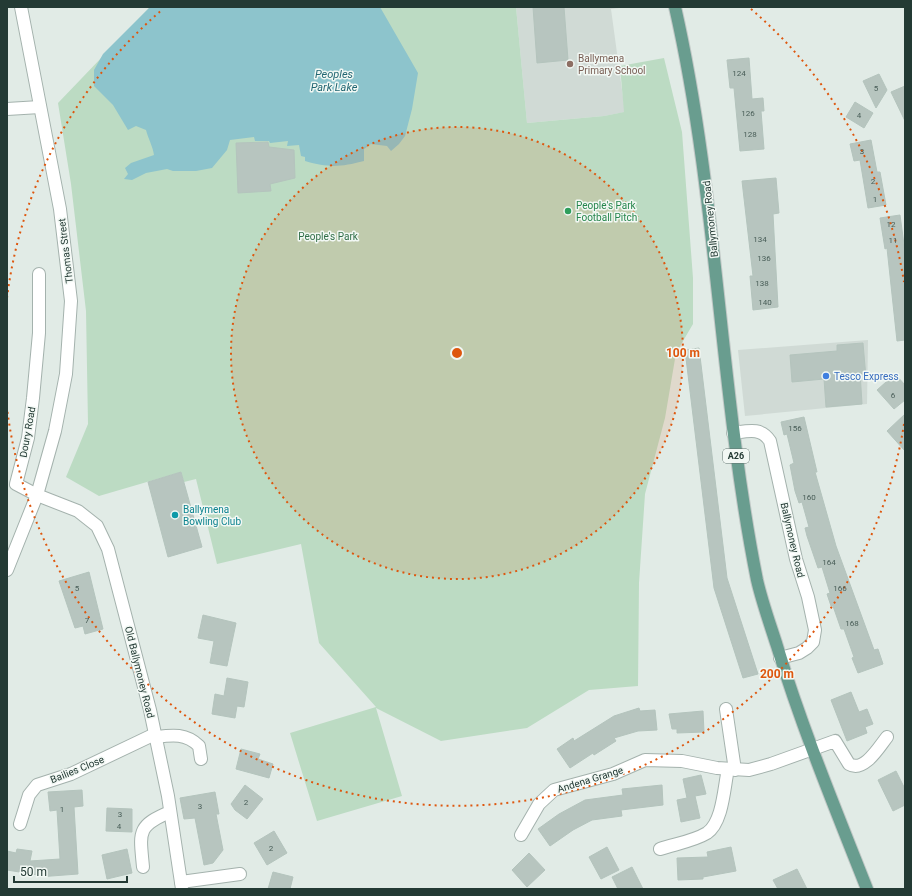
<svg xmlns="http://www.w3.org/2000/svg" width="912" height="896" font-family="Roboto,sans-serif">
<style>
.built{fill:#d0dad5}
.green{fill:#bcdbc3}
.water{fill:#8dc4cc}
.building{fill:#b7c5bf;stroke:#b4c4bd}
.lines{fill:none;stroke-linecap:round;stroke-linejoin:round}
.minor-casing{stroke:#a4b2ad;stroke-width:14}
.tertiary-casing{stroke:#a4b2ad;stroke-width:14}
.primary-casing{stroke:#c1c8c6;stroke-width:14}
.minor{stroke:#fff;stroke-width:12}
.tertiary{stroke:#fff;stroke-width:12}
.primary{stroke:#699d8f;stroke-width:12}
.ring{fill:none;stroke:#de570e;stroke-width:2;stroke-dasharray:2 4}
.education-dot{fill:#8d6e63;stroke:#f2f8f4;stroke-width:1.5}
.leisure-dot{fill:#2e9e5b;stroke:#f2f8f4;stroke-width:1.5}
.shop-dot{fill:#3f7fe0;stroke:#f2f8f4;stroke-width:1.5}
.culture-dot{fill:#0f9aa8;stroke:#f2f8f4;stroke-width:1.5}
.labels{text-anchor:middle;stroke-width:3;stroke-linejoin:round;paint-order:stroke}
.number-label{font-size:8px;fill:#485d57}
.shield{fill:#f2f8f4;stroke:#61736e;stroke-width:1}
.shield-label{font-size:9px;font-weight:bold;fill:#233a34}
.education-label{font-size:10px;fill:#785e54;stroke:#f2f8f4;text-anchor:start}
.leisure-label{font-size:10px;fill:#27864d;stroke:#f2f8f4;text-anchor:start}
.street-label{font-size:10px;fill:#233a34;stroke:#f2f8f4}
.park-label{font-size:10px;fill:#306e47;stroke:#f2f8f4}
.shop-label{font-size:10px;fill:#366cbe;stroke:#f2f8f4;text-anchor:start}
.culture-label{font-size:10px;fill:#0d838f;stroke:#f2f8f4;text-anchor:start}
.water-label{font-size:11px;font-style:italic;fill:#216672;stroke:#f2f8f4}
.centre{fill:#de570e;stroke:#f2f8f4;stroke-width:2}
.ring-label{font-size:12px;text-anchor:middle;font-weight:bold;fill:#de570e;stroke:#f2f8f4;stroke-width:3;stroke-linejoin:round;paint-order:stroke}
</style>
<rect width="100%" height="100%" fill="#e1ebe6"/>
<!-- built -->
<g class="built">
<polygon points="516,7 627,7 611,9 625,112 604,116 527,123"/>
<polygon points="868,340 867,404 745,416 738,350"/>
</g>
<!-- green -->
<polygon class="green" points="150,7 516,7 527,123 604,116 624,112 620,66 664,58 682,132 693,278 693,324 676,353 665,418 645,494 639,583 638,686 589,690 527,728 441,741 376,708 402,796 317,821 290,733 376,707 319,643 301,544 217,564 196,479 184,482 181,472 99,496 66,477 88,424 86,311 71,184 58,103"/>
<!-- water -->
<path class="water" d="M150 7H380L418 73 412 109 405 136 399 144 391 151 387 146 371 144 364 149V161C341 167 329 168 305 161V157L301 156 299 145 287 146 288 141 270 143 269 141H255L254 137 230 140 227 150 212 168 196 171H173L167 169 146 173 132 180 124 179 128 174 125 168 131 163 154 155C153 147 148 138 146 130L136 126 128 130 113 105 94 86V70L103 54Z"/>
<!-- building -->
<g class="building">
<polygon points="533,7 564,7 568,60 537,63"/>
<polygon points="749,58 752,99 763,98 764,111 761,111 764,149 740,151 734,88 730,88 727,60"/>
<polygon points="879,74 887,90 876,108 863,81"/>
<polygon points="905,86 905,121 891,92"/>
<polygon points="855,102 873,113 864,128 846,117"/>
<polygon points="871,140 877,172 880,172 886,205 868,208 860,160 854,161 850,144"/>
<polygon points="268,142 269,147 294,150 295,178 270,184 271,191 238,193 236,143"/>
<polygon points="776,178 779,213 773,214 778,307 753,310 750,276 753,276 742,181"/>
<polygon points="900,215 905,252 905,340 897,341 887,248 885,249 880,218"/>
<polygon points="863,343 866,378 860,372 862,404 826,407 824,379 792,382 790,355 837,351 837,345"/>
<polygon points="699,348 727,578 758,674 743,678 714,588 685,350"/>
<polygon points="895,374 905,385 905,400 894,409 877,390"/>
<polygon points="905,414 905,451 887,431"/>
<polygon points="804,417 817,472 815,472 836,546 874,650 878,649 883,664 858,673 852,658 854,657 844,629 841,629 833,606 831,606 827,594 830,593 822,567 818,568 807,536 805,528 809,527 802,502 799,503 795,491 790,465 794,463 787,434 784,435 781,422"/>
<polygon points="181,472 202,547 168,557 148,482"/>
<polygon points="89,572 103,629 85,634 83,626 75,628 59,581"/>
<polygon points="203,615 236,623 227,666 210,663 214,641 198,638"/>
<polygon points="227,678 248,682 244,707 237,706 235,718 212,714 215,694 224,696"/>
<polygon points="851,692 859,712 867,709 873,724 865,727 867,733 847,741 831,700"/>
<polygon points="639,708 640,711 655,710 657,730 638,731 614,738 616,741 594,755 593,753 570,768 557,749 573,738 574,741 614,716"/>
<polygon points="703,711 704,732 677,733 677,729 672,729 669,714"/>
<polygon points="241,749 260,754 258,759 273,764 269,778 236,769"/>
<polygon points="896,771 905,789 905,805 893,811 878,780"/>
<polygon points="701,775 706,794 695,796 700,818 681,822 677,800 687,798 683,779"/>
<polygon points="245,785 263,799 247,819 235,810 231,804"/>
<polygon points="662,785 663,805 621,810 622,816 592,820 573,830 550,846 538,829 559,814 585,800 623,795 622,789"/>
<polygon points="82,790 83,806 74,807 78,874 38,877 38,875 7,870 7,851 16,853 17,849 32,851 30,861 60,859 57,810 50,811 48,792"/>
<polygon points="215,792 219,814 216,814 223,850 213,863 204,865 195,818 184,819 180,798"/>
<polygon points="107,808 132,809 132,832 106,831"/>
<polygon points="274,831 287,853 267,865 254,843"/>
<polygon points="607,847 619,870 601,879 589,857"/>
<polygon points="731,847 736,871 703,877 703,879 678,880 677,858 708,857 707,852"/>
<polygon points="127,849 132,873 107,879 102,855"/>
<polygon points="529,853 545,870 527,887 512,870"/>
<polygon points="632,867 643,889 618,889 612,877"/>
<polygon points="797,869 807,889 778,889 773,880"/>
<polygon points="273,872 293,877 290,889 268,889"/>
</g>
<g class="lines">
<defs>
<g id="minor">
<polyline points="7,109 40,107"/>
<path d="M733 433C748 431 761 427 770 441L796 559 808 597 815 630 813 642 807 648 799 653 780 658"/>
<polyline points="37,495 16,484 28,438 33,398 39,333 39,274"/>
<polyline points="726,709 735,770"/>
<path d="M156 737C172 735 186 733 199 746L201 759"/>
<polyline points="20,824 29,795 37,785 71,774 155,734"/>
<path d="M521 835 539 804 554 790 613 774 645 760 682 761 717 768 749 770 771 764 835 741 849 764C864 773 879 747 887 737"/>
<path d="M660 849C675 844 694 841 707 833 723 822 724 787 728 769"/>
<path d="M143 867C140 833 136 826 170 812"/>
<polyline points="181,882 240,874"/>
</g>
<g id="tertiary">
<polyline points="37,495 78,511 97,526 108,549 150,710 168,796 182,889"/>
<polyline points="7,570 37,495 55,431 66,374 71,301 60,209 21,7"/>
</g>
<path id="primary" d="M675 7C718 196 719 390 757 580 762 602 770 624 777 646 802 728 835 808 867 889"/>
</defs>
<!-- minor casing -->
<use href="#minor" class="minor-casing"/>
<!-- tertiary casing -->
<use href="#tertiary" class="tertiary-casing"/>
<!-- primary casing -->
<use href="#primary" class="primary-casing"/>
<!-- minor -->
<use href="#minor" class="minor"/>
<!-- tertiary -->
<use href="#tertiary" class="tertiary"/>
<!-- primary -->
<use href="#primary" class="primary"/>
</g>
<!-- distance rings -->
<circle cx="457" cy="353" r="226" fill="#de570e" fill-opacity=".12"/>
<g class="ring">
<circle cx="457" cy="353" r="226"/>
<path d="M904 424A453 453 0 0 1 7 408M7 298A453 453 0 0 1 163 9M751 9A453 453 0 0 1 904 282"/>
</g>
<!-- markers -->
<circle class="education-dot" cx="570" cy="64" r="4"/>
<circle class="leisure-dot" cx="568" cy="211" r="4"/>
<circle class="shop-dot" cx="826" cy="376" r="4"/>
<circle class="culture-dot" cx="175" cy="515" r="4"/>
<g class="labels">
<!-- number labels -->
<g class="number-label">
<text x="739" y="76">124</text>
<text x="876" y="91">5</text>
<text x="748" y="116">126</text>
<text x="859" y="118">4</text>
<text x="750" y="137">128</text>
<text x="862" y="154">3</text>
<text x="873" y="184">2</text>
<text x="875" y="202">1</text>
<text x="891" y="227">12</text>
<text x="760" y="242">134</text>
<text x="893" y="243">11</text>
<text x="764" y="261">136</text>
<text x="762" y="286">138</text>
<text x="765" y="305">140</text>
<text x="893" y="398">6</text>
<text x="795" y="431">156</text>
<text x="809" y="500">160</text>
<text x="829" y="565">164</text>
<text x="77" y="591">5</text>
<text x="840" y="591">166</text>
<text x="87" y="623">7</text>
<text x="852" y="626">168</text>
<text x="246" y="805">2</text>
<text x="200" y="809">3</text>
<text x="62" y="812">1</text>
<text x="120" y="817">3</text>
<text x="119" y="829">4</text>
<text x="271" y="851">2</text>
</g>
<!-- shield labels -->
<rect class="shield" x="723" y="449" width="26" height="14" rx="3"/>
<g class="shield-label">
<text x="736" y="459">A26</text>
</g>
<!-- education labels -->
<g class="education-label">
<text x="578" y="62">Ballymena<tspan x="578" dy="12">Primary School</tspan></text>
</g>
<!-- leisure labels -->
<g class="leisure-label">
<text x="576" y="209">People's Park<tspan x="576" dy="12">Football Pitch</tspan></text>
</g>
<!-- street labels -->
<g class="street-label">
<text transform="translate(710 219) rotate(-96)" y="4">Ballymoney Road</text>
<text transform="translate(65 251) rotate(-97)" y="4">Thomas Street</text>
<text transform="translate(27 432) rotate(-80)" y="4">Doury Road</text>
<text transform="translate(793 540) rotate(77)" y="4">Ballymoney Road</text>
<text transform="translate(140 672) rotate(76)" y="4">Old Ballymoney Road</text>
<text transform="translate(77 769) rotate(-22)" y="4">Bailies Close</text>
<text transform="translate(590 779) rotate(-17)" y="4">Andena Grange</text>
</g>
<!-- park labels -->
<g class="park-label">
<text x="328" y="240">People's Park</text>
</g>
<!-- shop labels -->
<g class="shop-label">
<text x="834" y="380">Tesco Express</text>
</g>
<!-- culture labels -->
<g class="culture-label">
<text x="183" y="513">Ballymena<tspan x="183" dy="12">Bowling Club</tspan></text>
</g>
<!-- water labels -->
<g class="water-label">
<text x="334" y="78">Peoples<tspan x="334" dy="13">Park Lake</tspan></text>
</g>
</g>
<circle cx="457" cy="353" r="6" class="centre"/>
<g class="ring-label">
<text x="683" y="357">100 m</text>
<text x="777" y="678">200 m</text>
</g>
<!-- border -->
<rect width="912" height="896" fill="none" stroke="#233a34" stroke-width="16"/>
<!-- scale -->
<path d="M14 876v6h113v-6" fill="none" stroke="#233a34" stroke-width="2"/>
<text x="20" y="876" font-size="12" fill="#233a34" stroke="#f2f8f4" stroke-width="3" paint-order="stroke">50 m</text>
</svg>
